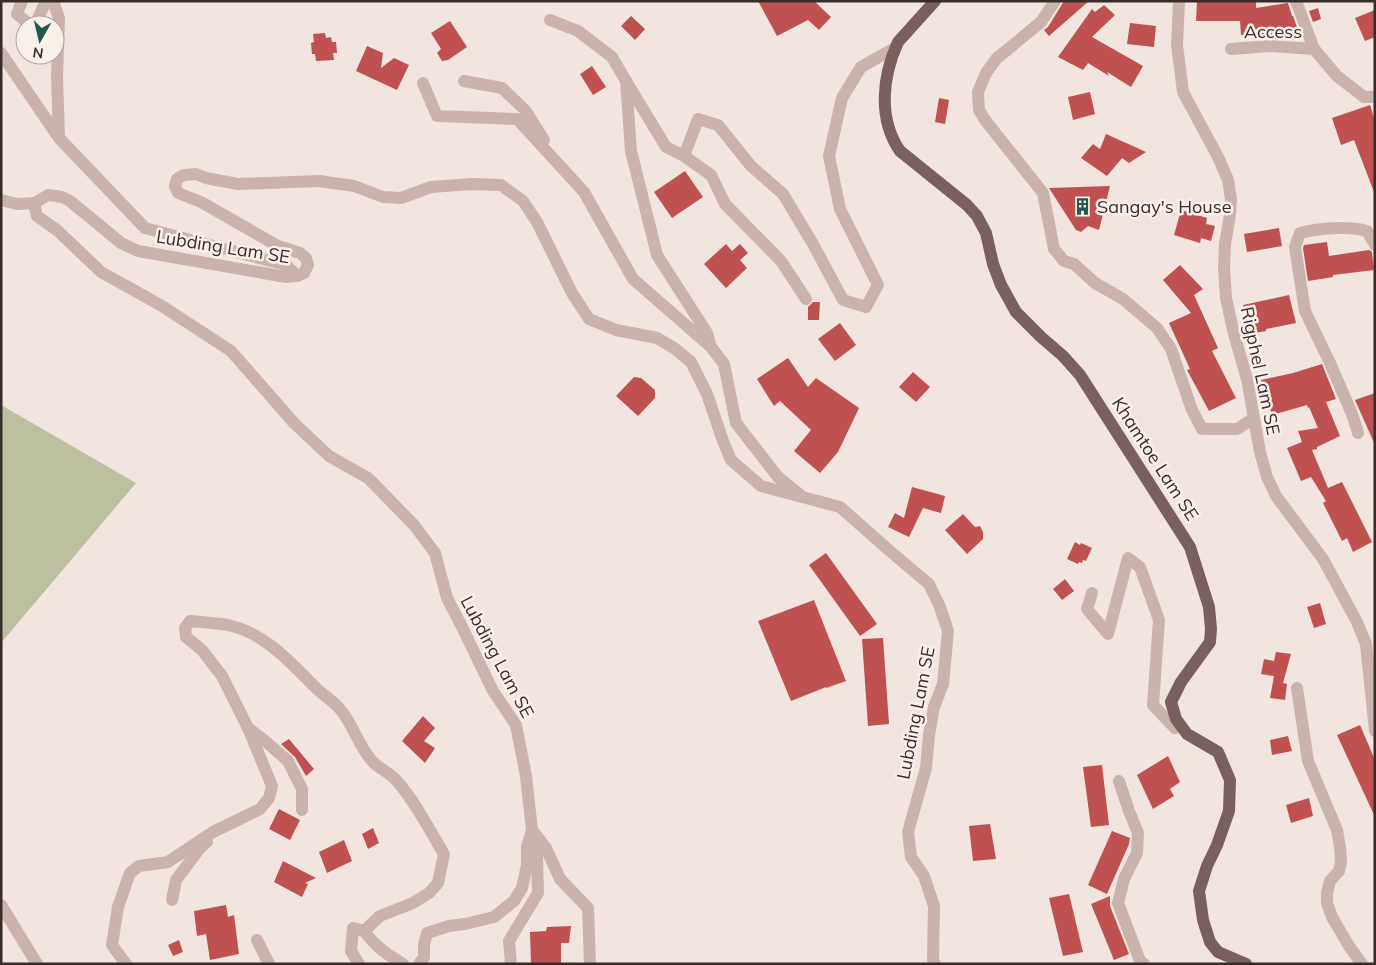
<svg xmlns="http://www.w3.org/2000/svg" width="1376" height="965" font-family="Mulish,sans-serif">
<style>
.green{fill:#bdc0a0}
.building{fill:#bf5150}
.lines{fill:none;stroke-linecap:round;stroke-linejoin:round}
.minor{stroke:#cab3ac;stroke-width:12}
.major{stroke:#795f5d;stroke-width:12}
.labels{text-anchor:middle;stroke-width:5;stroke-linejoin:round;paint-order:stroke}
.street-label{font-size:18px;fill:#382c2a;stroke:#f9f0ec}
.poi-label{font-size:18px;fill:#382c2a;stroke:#f9f0ec;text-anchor:start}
</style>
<rect width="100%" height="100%" fill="#f2e5e0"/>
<!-- green -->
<polygon class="green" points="1,405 136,483 1,643"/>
<!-- building -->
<g class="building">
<polygon points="758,1 814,1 831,17 819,30 808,20 777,36"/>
<polygon points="1064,1 1089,1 1049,36 1044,30 1048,27"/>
<polygon points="1197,1 1256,1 1256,8 1288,3 1292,16 1293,16 1297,27 1294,28 1295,33 1265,38 1265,34 1241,35 1240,21 1196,21"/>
<polygon points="1104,5 1115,15 1092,37 1143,66 1131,87 1107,72 1109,76 1088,63 1083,70 1058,57 1092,9 1095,12"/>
<polygon points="1318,8 1321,19 1313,22 1309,11"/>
<polygon points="1375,10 1375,37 1365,41 1355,18"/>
<polygon points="631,16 645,29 635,40 621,26"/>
<polygon points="450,21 467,47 448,60 442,61 437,53 441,49 431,33"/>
<polygon points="1130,23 1156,26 1154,47 1127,44"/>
<polygon points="325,33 326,38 331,37 332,42 336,42 337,53 333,53 334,60 316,61 315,54 312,54 311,43 314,42 313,34"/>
<polygon points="367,46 383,53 381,68 394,58 409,65 397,90 356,71"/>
<polygon points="592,66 606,87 593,95 580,74"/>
<polygon points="1090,92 1095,114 1073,120 1068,97"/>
<polygon points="939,98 949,100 945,124 935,122"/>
<polygon points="1370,105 1375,121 1375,192 1374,192 1354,140 1341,145 1332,118"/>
<polygon points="1106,134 1135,147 1146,152 1129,163 1122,158 1107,176 1081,158 1093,144 1100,149"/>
<polygon points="685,171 703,197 672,218 654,192"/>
<polygon points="1110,186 1099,230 1088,226 1081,232 1076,230 1049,188"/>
<polygon points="1181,210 1207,218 1206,224 1215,226 1211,241 1201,238 1200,243 1174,235"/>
<polygon points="1279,228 1282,246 1247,252 1244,234"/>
<polygon points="1327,242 1329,256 1369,250 1372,252 1374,270 1333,275 1333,277 1308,281 1303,248 1304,245"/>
<polygon points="726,244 732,251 740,244 748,253 740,260 747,268 726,288 704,264"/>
<polygon points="1180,265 1203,289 1194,295 1218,348 1212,351 1236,398 1209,411 1187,370 1190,369 1169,323 1191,313 1163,280"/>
<polygon points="1289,295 1296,323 1266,329 1266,331 1249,334 1243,305"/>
<polygon points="813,302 820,302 819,320 808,320 808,307"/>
<polygon points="840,323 856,345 835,361 818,339"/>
<polygon points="788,358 808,387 816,378 859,408 838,452 820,473 794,451 811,430 780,401 774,406 757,379"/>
<polygon points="1322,364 1336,399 1326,402 1340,436 1317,447 1317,449 1312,450 1328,488 1342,482 1372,542 1353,552 1347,538 1342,541 1323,503 1326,501 1311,477 1301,481 1287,448 1302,442 1298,431 1318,428 1309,407 1308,408 1307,405 1272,415 1261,380 1293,373"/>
<polygon points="913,372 930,387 916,402 899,387"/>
<polygon points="634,377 641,378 655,390 655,398 638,416 616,396"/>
<polygon points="1375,393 1375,445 1355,400"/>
<polygon points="912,487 945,496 941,513 923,508 909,537 888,527 895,513 904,518"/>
<polygon points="963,514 975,527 980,526 983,532 983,539 967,554 945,530"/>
<polygon points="1075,542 1080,545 1081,543 1092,548 1086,561 1083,560 1082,563 1079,562 1078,564 1067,559"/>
<polygon points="826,553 877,624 860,636 809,565"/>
<polygon points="1065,579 1074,591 1062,600 1053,589"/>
<polygon points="814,600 846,681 826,688 826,687 791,701 758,621"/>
<polygon points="1320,603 1326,624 1314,628 1307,607"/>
<polygon points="883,638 889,724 868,726 862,639"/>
<polygon points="1276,652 1291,654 1283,683 1287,684 1285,700 1270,698 1274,676 1261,674 1264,659 1274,661"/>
<polygon points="423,716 435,728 424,741 435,748 425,763 402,741"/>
<polygon points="1360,725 1375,760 1375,817 1337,735"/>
<polygon points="1288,736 1292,751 1272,755 1270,740"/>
<polygon points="289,739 314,769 306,776 295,757 281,744"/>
<polygon points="1168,756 1180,782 1170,789 1174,796 1153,809 1137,775"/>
<polygon points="1102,765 1109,825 1091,827 1083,767"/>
<polygon points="1309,798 1313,816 1291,823 1286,805"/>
<polygon points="279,809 300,820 290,840 269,829"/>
<polygon points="990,824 996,859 973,861 969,826"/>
<polygon points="373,828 379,843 368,849 362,834"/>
<polygon points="1112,831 1130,838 1129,844 1107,894 1088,885"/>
<polygon points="344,840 352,861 327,873 319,852"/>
<polygon points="283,861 316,878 305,883 308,884 302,897 274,882"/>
<polygon points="1069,894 1083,952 1063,956 1049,898"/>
<polygon points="1110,896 1110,906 1129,954 1114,960 1091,904"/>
<polygon points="226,905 228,917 234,915 239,954 210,960 206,934 197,936 194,911"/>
<polygon points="571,926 569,943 561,943 561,964 531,964 530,932 546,931 547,927"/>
<polygon points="179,940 183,952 173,956 168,945"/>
</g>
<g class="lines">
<!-- minor -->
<g class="minor">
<polyline points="22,1 17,14 30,25"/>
<polyline points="53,1 59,18 57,77 59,138 145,228 286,265 297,276"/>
<polyline points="1055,1 1041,22 996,59 986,73 978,92 979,110 985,120 1043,193 1054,249 1064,261 1074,264 1095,283 1123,299 1157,328 1171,349 1192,410 1202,429 1237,429 1254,418"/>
<polyline points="1179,1 1177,45 1183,92 1218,157 1228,180 1231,199 1230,215 1225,244 1224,267 1226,298 1234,334 1247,379 1260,452 1267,477 1276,496 1323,559 1357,622 1366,644 1375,731"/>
<polyline points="1296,1 1314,49 1337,76 1364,97 1375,97"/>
<polyline points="550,20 578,31 612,57 626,81"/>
<polyline points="35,25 46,1"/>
<polyline points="1231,49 1270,46 1314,49"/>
<polyline points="1,53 59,138"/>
<polyline points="464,81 502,88 525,110 544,140"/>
<polyline points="423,83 437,116 517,119 584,192 633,279 711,347"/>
<polyline points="684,156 711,175 725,204 781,261 806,299"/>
<polyline points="1,200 17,204 35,203"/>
<path d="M1358 433 1352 414 1330 363 1305 311 1295 247 1300 233C1320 228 1348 226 1367 231L1375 245"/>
<polyline points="799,494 778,477 736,423 724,364 711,347 707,333 657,255 631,151 626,81 666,147 684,156 698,119 718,125 751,166 783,194 813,244 843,300 866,307 878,285 840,209 829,156 842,98 861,67 895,48"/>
<polyline points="1092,593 1087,609 1108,634 1128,558 1140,567 1159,620 1153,705 1175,728 1181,726"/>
<polyline points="1297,688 1308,761 1337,830 1340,847 1341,862 1339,871 1330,881 1327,893 1327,903 1332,917 1349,946 1362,964"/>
<polyline points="248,728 264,740 288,761 302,789 302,810"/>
<polyline points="1119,781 1129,811 1138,833 1137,853 1124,879 1118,903 1140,961 1144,964"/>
<polyline points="532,830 546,848 560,879 588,908 590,964"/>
<polyline points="172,900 176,880 200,848 207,842"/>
<polyline points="1,905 37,964"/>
<polyline points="257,940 269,964"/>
<path d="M126 964 112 945 118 907 130 873 139 866 168 862 213 832 260 809 269 798 272 786 248 728 222 676 202 650 186 637 185 628 190 621C202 622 215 623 228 625 265 633 290 662 316 688 323 695 332 700 339 708 353 723 358 746 373 762 380 769 390 773 397 781 416 803 429 829 444 854L438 883 429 893 413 903 380 916 364 931C376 947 386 954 403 964"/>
<polyline points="359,964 351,951 353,928 364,931"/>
<polyline points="419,964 424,957 424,945 427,933 449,926 465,924 494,917 514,901 522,888 527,865 527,847 532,830 526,776 516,725 493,691 463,629 447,598 435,553 414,525 368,478 329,456 294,423 231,351 162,306 101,272 58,231 37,216 35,208 35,203 48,195 62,197 70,201 121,243 138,251 286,277 297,276 304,273 308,265 306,258 300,253 278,246 201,202 178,193 175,186 177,179 184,175 196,174 206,178 238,184 319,181 354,186 383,197 401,198 431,187 472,184 501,185 523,201 537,222 572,293 589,319 616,330 657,338 674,348 691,362 707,394 723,441 731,460 761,486 840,507 891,552 929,584 940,607 948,631 943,684 934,707 929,735 926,768 908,832 911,857 924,876 934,906 933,960 935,964"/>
<polyline points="511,964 509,941 538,893 537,857 533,835"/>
</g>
<!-- major -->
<path class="major" d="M935 1 898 42C882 77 878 119 900 151L967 205 977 216 986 233 993 264 1001 285 1016 312 1041 337 1063 356 1080 375 1190 547 1209 607 1211 629 1210 642 1181 682 1171 702 1176 719 1187 734 1218 752 1230 780 1229 811 1217 845 1207 866 1199 891 1203 920 1210 942 1218 952 1246 964"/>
</g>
<!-- icons -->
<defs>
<symbol id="building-bare" viewBox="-9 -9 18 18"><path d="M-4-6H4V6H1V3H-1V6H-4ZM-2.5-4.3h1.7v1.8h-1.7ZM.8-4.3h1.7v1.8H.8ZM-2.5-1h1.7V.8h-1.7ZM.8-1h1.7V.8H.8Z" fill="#22584f" stroke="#f9f0ec" stroke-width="2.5" paint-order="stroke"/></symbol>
</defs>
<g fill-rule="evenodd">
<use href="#building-bare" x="1070" y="194" width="25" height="25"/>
</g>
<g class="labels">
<!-- street labels -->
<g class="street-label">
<text x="1273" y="38">Access</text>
<text transform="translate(223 247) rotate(9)" y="6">Lubding Lam SE</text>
<text transform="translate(1260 371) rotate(78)" y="6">Rigphel Lam SE</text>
<text transform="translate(1155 459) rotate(57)" y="6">Khamtoe Lam SE</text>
<text transform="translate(497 657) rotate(62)" y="6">Lubding Lam SE</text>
<text transform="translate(916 713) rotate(-79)" y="6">Lubding Lam SE</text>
</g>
<!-- poi labels -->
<g class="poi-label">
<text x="1097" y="213">Sangay's House</text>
</g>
</g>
<!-- border -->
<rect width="1376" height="965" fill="none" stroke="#382c2a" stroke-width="5"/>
<!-- north arrow -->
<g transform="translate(40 40) rotate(188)"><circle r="24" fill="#f9f0ec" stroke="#aca29e"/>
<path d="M0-4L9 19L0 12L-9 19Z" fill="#22584f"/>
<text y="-8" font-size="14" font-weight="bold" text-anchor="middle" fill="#382c2a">N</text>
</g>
</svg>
